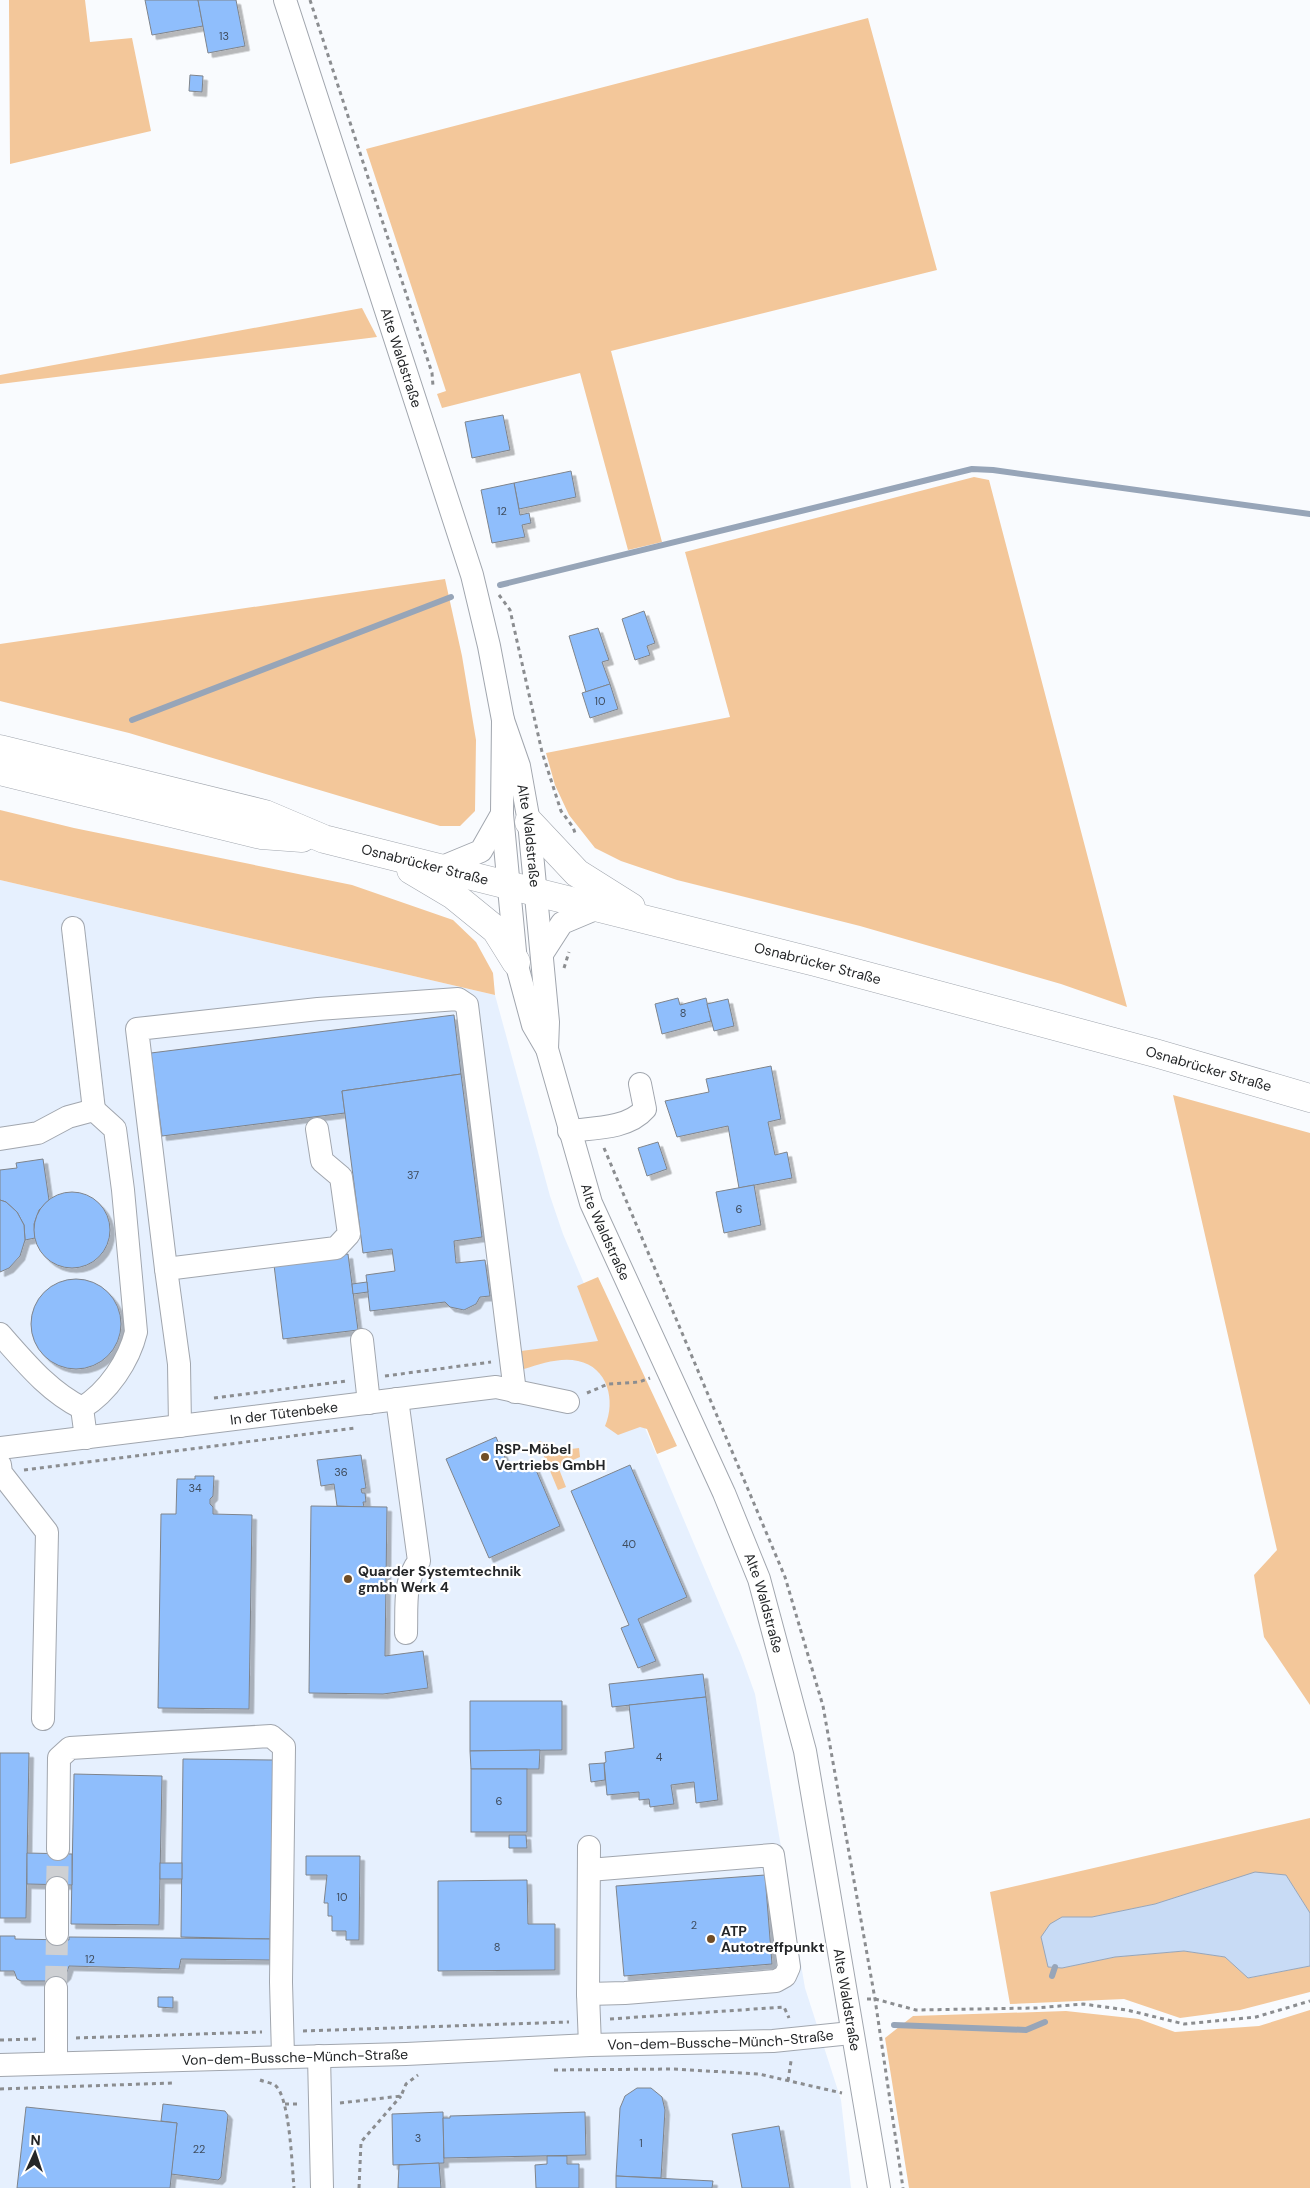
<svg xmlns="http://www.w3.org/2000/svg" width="1310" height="2188" font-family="'DM Sans',sans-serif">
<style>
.built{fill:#e6f0fe}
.green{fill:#f3c79a}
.water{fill:#c8dbf5;stroke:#97a5b8}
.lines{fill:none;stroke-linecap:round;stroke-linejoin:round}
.stream{stroke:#97a5b8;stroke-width:6}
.building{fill:#8fbefc;stroke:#7f848b;filter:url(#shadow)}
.minor-tunnel{stroke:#ced0d3;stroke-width:22;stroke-dasharray:22 11;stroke-linecap:butt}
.minor-casing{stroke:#a1a6ae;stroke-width:24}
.major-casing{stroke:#a1a6ae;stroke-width:29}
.path{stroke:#8b8d90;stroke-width:3;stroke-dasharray:4 4;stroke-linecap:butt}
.minor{stroke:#fff;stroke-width:22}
.major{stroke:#fff;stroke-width:28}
.poi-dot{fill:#704d26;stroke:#fff;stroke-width:2}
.labels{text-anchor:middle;stroke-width:4.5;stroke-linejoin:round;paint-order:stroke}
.number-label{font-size:11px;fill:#3f4c5d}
.street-label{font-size:14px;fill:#242628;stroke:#fff}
.poi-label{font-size:14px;font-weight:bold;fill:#242628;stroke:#fff;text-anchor:start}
</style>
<defs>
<filter id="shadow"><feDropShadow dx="4.5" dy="4.5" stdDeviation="0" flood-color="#0004"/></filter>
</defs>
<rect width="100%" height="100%" fill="#f9fbfe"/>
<!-- built -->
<polygon class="built" points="0,880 495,995 550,1196 563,1234 741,1655 755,1694 805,1988 841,2100 851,2188 0,2188"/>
<!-- green -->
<g class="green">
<polygon points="9,0 85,0 90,42 132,38 151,131 10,164"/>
<polygon points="868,18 937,270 611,351 662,542 628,550 580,373 442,408 437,394 446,391 366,149"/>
<polygon points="362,308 377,337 0,384 0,375"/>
<polygon points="974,477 989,480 1127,1007 1061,984 860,926 677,880 621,861 595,848 569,815 555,785 546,753 730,717 685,552"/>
<polygon points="445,579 462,656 476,740 475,811 460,826 440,826 129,733 0,701 0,644"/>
<polygon points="0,810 74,828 352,885 453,920 476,942 493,973 495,995 0,880"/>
<polygon points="1173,1095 1310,1133 1310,1705 1264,1637 1254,1575 1277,1550"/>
<path d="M598 1277 677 1446 657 1454 647 1429 640 1427 618 1435 605 1426C616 1401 608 1367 578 1361 560 1357 541 1364 524 1369L521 1351 598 1341 577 1286Z"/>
<path d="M540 1441C554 1449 564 1450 579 1448L580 1457 561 1465 559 1469 566 1487 558 1490 538 1442Z"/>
<polygon points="1310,1818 1310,1913 1286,1875 1230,1880 1155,1904 1092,1917 1062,1917 1048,1967 1062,1968 1115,1957 1184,1951 1225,1957 1249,1978 1310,1966 1310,1992 1240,2010 1180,2018 1124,1999 1010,2004 990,1892"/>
<polygon points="1310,2010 1310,2188 909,2188 885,2038 913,2016 1066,2011 1139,2019 1175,2032 1259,2026"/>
</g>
<!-- water -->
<polygon class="water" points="1255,1872 1286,1875 1310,1913 1310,1966 1248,1978 1225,1957 1184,1951 1115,1957 1062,1968 1048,1967 1041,1937 1050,1924 1062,1917 1092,1917 1155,1904"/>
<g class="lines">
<!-- stream -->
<g class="stream">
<polyline points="500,585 972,469 993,470 1310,514"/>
<polyline points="132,720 451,597"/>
<polyline points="1052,1976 1055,1967"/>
<polyline points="894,2025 1026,2030 1045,2022"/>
</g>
</g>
<!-- building -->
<g class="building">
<polygon points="145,0 198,0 203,26 152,35"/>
<polygon points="198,0 236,0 245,46 208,53"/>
<polygon points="190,75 203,76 202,92 189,91"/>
<polygon points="503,415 510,450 472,458 465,422"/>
<polygon points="571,471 576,497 519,509 514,483"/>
<polygon points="514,483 520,515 529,513 531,523 522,525 525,537 492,543 481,490"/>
<polygon points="644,611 655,643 647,646 650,655 635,660 622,619"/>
<polygon points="598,628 609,660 602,662 610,684 586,692 569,636"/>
<polygon points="610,684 618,709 590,718 582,693"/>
<polygon points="678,998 680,1005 706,998 711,1021 662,1034 655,1004"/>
<polygon points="728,999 734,1026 714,1031 707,1004"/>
<polygon points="454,1015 461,1074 342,1091 345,1113 162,1136 151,1053"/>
<polygon points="771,1066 781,1119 768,1122 775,1155 787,1152 792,1178 739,1188 728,1126 677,1137 665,1101 709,1092 706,1079"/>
<polygon points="461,1074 482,1237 454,1241 456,1263 485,1260 490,1296 480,1297 476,1304 464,1310 450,1307 445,1302 370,1311 366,1275 395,1271 392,1249 363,1253 342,1091"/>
<polygon points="658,1142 667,1169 647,1176 638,1148"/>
<polygon points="43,1159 49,1200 39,1210 34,1224 35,1238 25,1240 24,1225 17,1212 6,1202 0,1200 0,1170 17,1168 16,1163"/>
<polygon points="754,1185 761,1225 724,1233 716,1192"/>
<circle cx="72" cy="1230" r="38"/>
<polygon points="0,1200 6,1202 17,1212 24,1225 25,1240 20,1256 9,1268 0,1272"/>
<polygon points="348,1254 358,1330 283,1339 274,1265"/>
<circle cx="76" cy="1324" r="45"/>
<polygon points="367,1282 368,1292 353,1294 352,1284"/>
<polygon points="496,1437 511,1472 533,1463 560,1526 489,1558 446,1459"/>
<polygon points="361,1455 366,1488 361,1489 362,1493 365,1493 366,1502 363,1502 364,1507 337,1506 334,1484 321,1486 317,1460"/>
<polygon points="630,1465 687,1597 638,1619 656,1661 638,1668 621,1628 629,1625 571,1491"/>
<polygon points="195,1476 214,1476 213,1496 210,1499 210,1504 213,1507 213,1514 252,1515 249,1709 158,1708 161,1514 176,1514 177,1479 195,1479"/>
<polygon points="311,1506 387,1507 385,1656 423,1651 428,1688 383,1694 309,1693"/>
<polygon points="703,1674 706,1697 612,1707 609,1684"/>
<polygon points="706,1697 718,1800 696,1803 694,1782 671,1785 674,1804 650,1807 649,1799 639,1800 639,1792 607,1795 604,1763 606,1762 605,1752 634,1748 629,1705"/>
<polygon points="470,1701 562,1701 562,1750 470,1751"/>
<polygon points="540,1750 539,1769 471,1769 470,1751"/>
<polygon points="0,1753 29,1753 26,1918 0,1918"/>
<polygon points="183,1759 273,1760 270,1939 181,1937"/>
<polygon points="604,1763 605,1780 591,1782 589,1764"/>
<rect x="471" y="1769" width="56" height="63"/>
<polygon points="74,1774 162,1776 159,1925 71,1924"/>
<polygon points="509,1835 526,1835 527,1848 509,1848"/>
<polygon points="27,1853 72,1854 72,1885 27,1884"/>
<polygon points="306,1856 360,1856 359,1940 346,1940 346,1931 332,1931 332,1916 328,1916 328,1903 324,1903 327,1875 306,1875"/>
<rect x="160" y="1863" width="22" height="16"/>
<polygon points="765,1875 772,1964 624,1976 616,1886"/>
<polygon points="527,1880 528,1924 555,1924 555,1970 438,1971 438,1881"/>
<polygon points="0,1936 15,1936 15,1939 69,1940 69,1937 270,1939 270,1960 181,1959 179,1969 69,1966 66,1975 60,1981 21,1981 17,1979 14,1971 0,1971"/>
<polygon points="158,1997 173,1997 173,2008 158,2007"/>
<polygon points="637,2088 651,2088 662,2097 665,2110 661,2178 616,2176 620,2108 625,2096"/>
<polygon points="163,2104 225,2111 228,2115 221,2177 218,2180 171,2174 177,2123 161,2121"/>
<polygon points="26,2107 177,2123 170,2188 17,2188"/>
<polygon points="443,2112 444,2163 393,2165 392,2114"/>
<polygon points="585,2112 586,2155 444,2158 443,2118 450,2118 450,2116"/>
<polygon points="779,2126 790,2188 742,2188 732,2134"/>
<polygon points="547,2156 567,2156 567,2164 579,2164 579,2188 536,2188 535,2165 547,2164"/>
<polygon points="439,2163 441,2188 398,2188 399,2165"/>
<polygon points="616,2176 713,2181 712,2188 616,2188"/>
</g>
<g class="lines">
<!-- minor-tunnel -->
<g class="minor-tunnel">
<polyline points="57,1888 58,1849"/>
<polyline points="56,1988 57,1934"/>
</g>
<defs>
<g id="minor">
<path id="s1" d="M285 0 472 575 489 646 503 720 519 766 529 822 548 1022 547 1049"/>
<path id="s2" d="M503 720 502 814 516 962 533 1025 547 1049 591 1203 724 1493 759 1579 805 1751 879 2188"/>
<polyline points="440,868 481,851 502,814"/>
<polyline points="73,928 94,1110"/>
<polyline points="542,954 562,923 600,907"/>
<path d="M569 1131C593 1128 628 1129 645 1109L640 1084"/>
<path d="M0 1139 38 1133 68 1117 94 1110 115 1129 123 1190 136 1332C129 1361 108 1392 82 1408L86 1438"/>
<polyline points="166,1269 137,1029 318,1009 458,999 467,1005 515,1392"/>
<path d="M0 1334C25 1362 48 1391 82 1408"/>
<polyline points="362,1340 369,1403"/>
<path d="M397 1399 419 1561C403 1581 407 1608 406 1633"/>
<polyline points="180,1426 179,1364 166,1269 336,1248 349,1234 341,1177 322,1161 317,1129"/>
<path id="s3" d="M0 1448 496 1387 568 1402"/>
<polyline points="0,1465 1,1473 47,1532 43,1719"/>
<polyline points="589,1847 588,1994 590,2045"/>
<polyline points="58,1849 59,1758 70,1748 271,1736 284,1747 281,1982 283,2056"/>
<polyline points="57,1934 57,1888"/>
<polyline points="56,1988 56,2063"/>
<polyline points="588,1994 625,1993 776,1981 785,1976 789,1967 773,1855 589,1870"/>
<polyline points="319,2056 322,2188"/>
<path id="s4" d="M0 2065 406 2054 590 2045 773 2041 851 2033"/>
</g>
<g id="major">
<path id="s5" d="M0 749 265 814 324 839 815 962 1155 1053 1310 1098"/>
<polyline points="0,771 261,835 302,838"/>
<polyline points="529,822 577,873 631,907"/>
<polyline points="411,870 453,895 496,930 516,962"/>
</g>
</defs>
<!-- minor casing -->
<use href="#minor" class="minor-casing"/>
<!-- major casing -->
<use href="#major" class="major-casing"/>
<!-- path -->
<g class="path">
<polyline points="310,0 432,373 433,386"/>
<polyline points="499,595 510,610 542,752 561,811 573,827 576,836"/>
<polyline points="564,968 569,952"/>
<polyline points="604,1148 785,1577 823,1706 875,1999 903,2188"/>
<polyline points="385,1376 491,1362"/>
<polyline points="587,1393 608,1384 639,1382 650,1378"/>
<polyline points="214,1398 347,1381"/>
<polyline points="24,1470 356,1428"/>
<polyline points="867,1999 875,1999 916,2010 1036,2008 1083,2004 1127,2010 1184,2024 1256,2017 1310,2001"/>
<polyline points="610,2019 784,2007 789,2018"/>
<polyline points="303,2031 569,2022"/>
<polyline points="76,2038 262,2032"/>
<polyline points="0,2040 37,2039"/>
<polyline points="554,2070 673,2069 759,2074 842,2093"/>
<path d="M260 2080C265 2082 272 2083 275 2085 290 2097 292 2167 294 2188"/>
<polyline points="788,2081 791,2061"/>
<polyline points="0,2089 172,2083"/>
<polyline points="340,2103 401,2096 406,2084 418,2075"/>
<polyline points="285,2104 299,2104"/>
<polyline points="359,2188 361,2142 401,2096"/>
</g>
<!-- minor -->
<use href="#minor" class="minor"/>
<!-- major -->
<use href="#major" class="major"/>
</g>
<!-- markers -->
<g class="poi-dot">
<circle cx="485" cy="1457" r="5"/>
<circle cx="348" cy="1579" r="5"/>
<circle cx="711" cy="1939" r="5"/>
</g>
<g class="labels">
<!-- number labels -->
<g class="number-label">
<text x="224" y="40">13</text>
<text x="502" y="515">12</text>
<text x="600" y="705">10</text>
<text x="683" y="1017">8</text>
<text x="413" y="1179">37</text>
<text x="739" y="1213">6</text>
<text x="341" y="1476">36</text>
<text x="195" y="1492">34</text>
<text x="629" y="1548">40</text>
<text x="659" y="1761">4</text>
<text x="499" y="1805">6</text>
<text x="342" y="1901">10</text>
<text x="694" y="1929">2</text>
<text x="497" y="1951">8</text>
<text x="90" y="1963">12</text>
<text x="418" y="2142">3</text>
<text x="641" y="2147">1</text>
<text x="199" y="2153">22</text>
</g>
<!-- street labels -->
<g class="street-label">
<text dy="5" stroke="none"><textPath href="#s1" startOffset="376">Alte Waldstraße</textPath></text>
<text dy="5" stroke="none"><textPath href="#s1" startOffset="872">Alte Waldstraße</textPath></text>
<text dy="5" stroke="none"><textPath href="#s5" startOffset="441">Osnabrücker Straße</textPath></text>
<text dy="5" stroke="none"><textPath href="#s5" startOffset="846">Osnabrücker Straße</textPath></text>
<text dy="5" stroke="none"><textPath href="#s5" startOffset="1251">Osnabrücker Straße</textPath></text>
<text dy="5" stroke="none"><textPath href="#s2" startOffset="528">Alte Waldstraße</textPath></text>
<text dy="5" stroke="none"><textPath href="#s3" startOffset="286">In der Tütenbeke</textPath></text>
<text dy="5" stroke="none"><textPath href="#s2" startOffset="932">Alte Waldstraße</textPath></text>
<text dy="5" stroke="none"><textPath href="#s2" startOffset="1338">Alte Waldstraße</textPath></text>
<text dy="5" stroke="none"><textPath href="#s4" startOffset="721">Von-dem-Bussche-Münch-Straße</textPath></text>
<text dy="5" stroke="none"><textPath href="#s4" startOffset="295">Von-dem-Bussche-Münch-Straße</textPath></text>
</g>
<!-- poi labels -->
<g class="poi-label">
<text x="495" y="1454">RSP-Möbel<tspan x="495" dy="16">Vertriebs GmbH</tspan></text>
<text x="358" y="1576">Quarder Systemtechnik<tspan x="358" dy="16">gmbh Werk 4</tspan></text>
<text x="721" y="1936">ATP<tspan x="721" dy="16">Autotreffpunkt</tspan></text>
</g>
</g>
<!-- north arrow -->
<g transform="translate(35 2153) rotate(3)" stroke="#ffffff" stroke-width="4" paint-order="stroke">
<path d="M0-4L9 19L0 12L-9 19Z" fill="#242628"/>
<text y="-8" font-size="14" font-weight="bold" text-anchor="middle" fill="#242628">N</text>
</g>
</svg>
